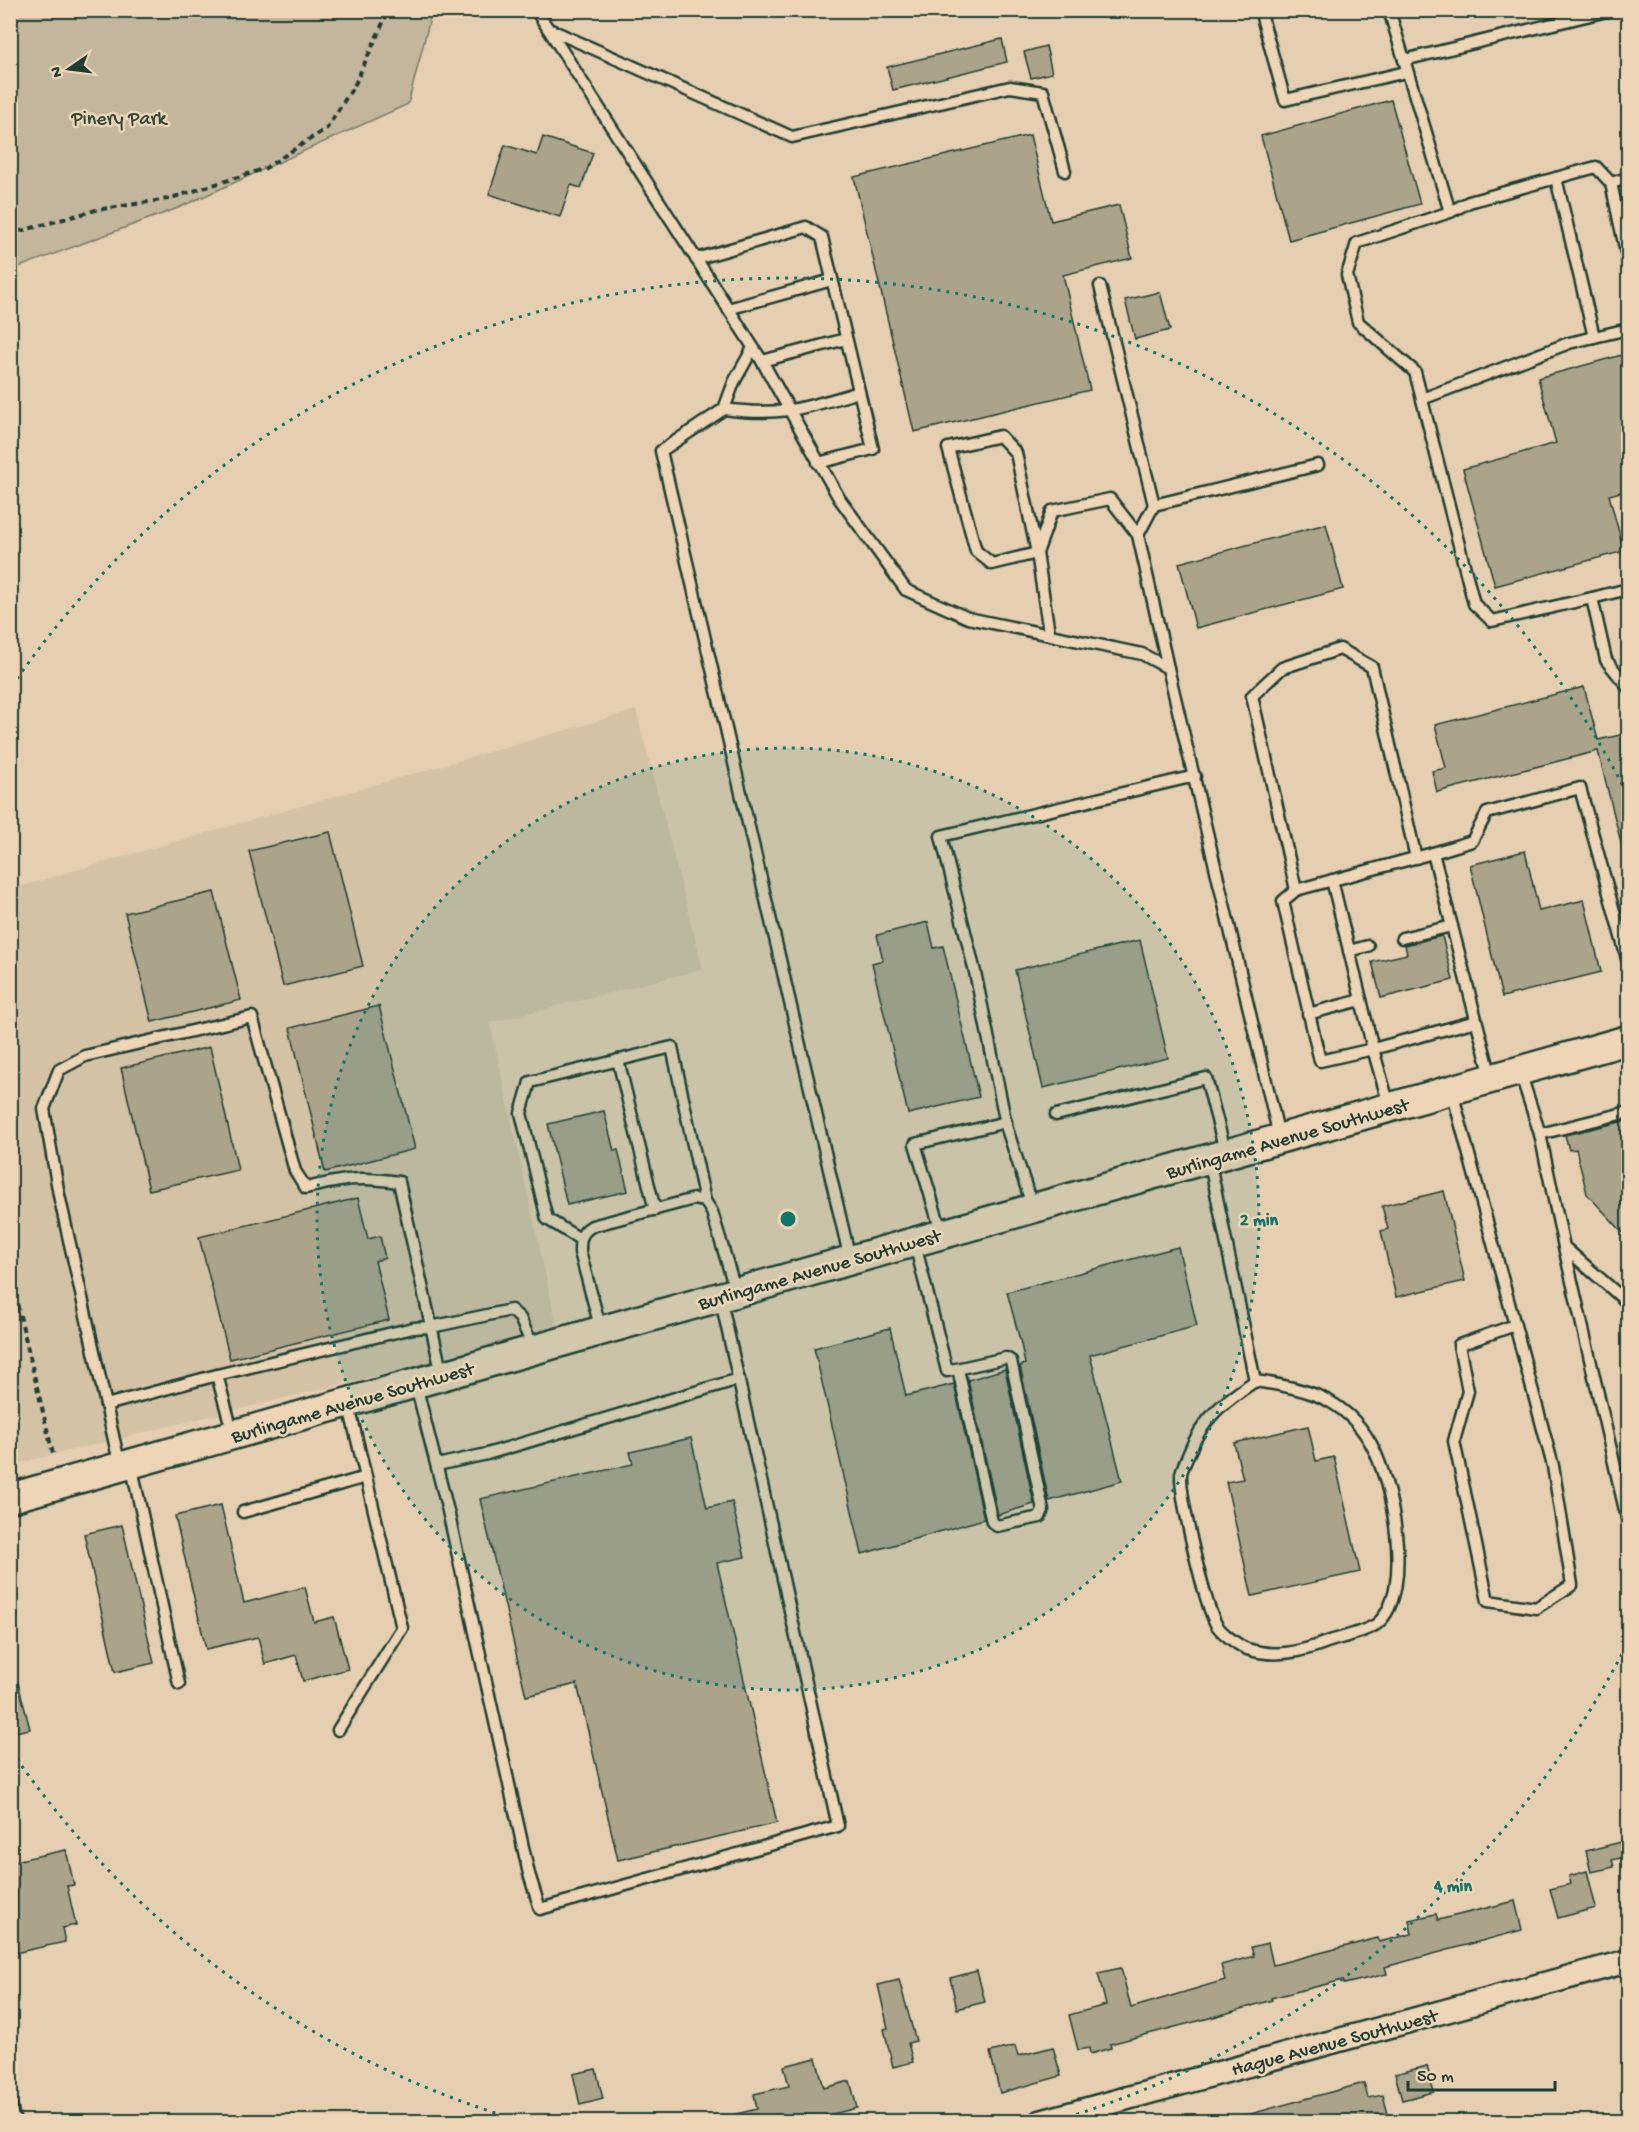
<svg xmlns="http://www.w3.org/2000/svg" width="1639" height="2132" font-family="'Gochi Hand',sans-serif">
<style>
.built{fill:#d4c2a5}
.green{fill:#c4b69c;stroke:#727a68;stroke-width:1.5}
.building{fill:#aba48b;stroke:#1f3d34;stroke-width:1.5}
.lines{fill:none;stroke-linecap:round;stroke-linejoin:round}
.service-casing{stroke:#1f3d34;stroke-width:15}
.minor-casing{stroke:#1f3d34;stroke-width:27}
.tertiary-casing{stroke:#1f3d34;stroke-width:33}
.path{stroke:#1f3d34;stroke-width:4;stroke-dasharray:6 4.5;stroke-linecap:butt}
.service{stroke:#edd5b5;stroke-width:10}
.minor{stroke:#edd5b5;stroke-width:22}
.tertiary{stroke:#edd5b5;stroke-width:28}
.ring{fill:none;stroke:#0f766e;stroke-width:3;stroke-dasharray:3 6}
.labels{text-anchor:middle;stroke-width:5;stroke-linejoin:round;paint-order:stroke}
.park-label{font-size:20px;fill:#30493e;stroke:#edd5b5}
.street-label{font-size:20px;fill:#1f3d34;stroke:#edd5b5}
.centre{fill:#0f766e;stroke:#edd5b5;stroke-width:3}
.ring-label{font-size:18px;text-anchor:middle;font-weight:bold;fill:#0f766e;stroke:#edd5b5;stroke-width:5;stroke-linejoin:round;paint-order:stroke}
</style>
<rect width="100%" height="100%" fill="#e5cfb0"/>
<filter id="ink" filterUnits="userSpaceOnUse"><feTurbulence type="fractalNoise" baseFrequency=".0167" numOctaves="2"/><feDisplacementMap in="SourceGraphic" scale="12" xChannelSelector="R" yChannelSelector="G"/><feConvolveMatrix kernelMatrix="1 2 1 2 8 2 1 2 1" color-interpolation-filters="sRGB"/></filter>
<g filter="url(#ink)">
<!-- built -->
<polygon class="built" points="636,710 703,969 490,1023 558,1331 11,1465 11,889"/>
<!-- green -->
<polygon class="green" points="11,10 432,10 432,11 408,104 178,208 11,270"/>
<!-- building -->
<g class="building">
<polygon points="1002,39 1007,62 893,90 887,67"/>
<polygon points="1046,46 1052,73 1031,78 1024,52"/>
<polygon points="1391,100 1420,204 1289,240 1261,136"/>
<polygon points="1030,135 1051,221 1119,205 1132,258 1063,275 1090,390 914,432 854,177"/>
<polygon points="543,137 593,153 581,188 571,185 560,217 489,194 505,145 537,155"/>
<polygon points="1160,292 1170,330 1135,339 1125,300"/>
<polygon points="1629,353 1629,490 1609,495 1624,551 1495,586 1463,469 1556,443 1538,378"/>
<polygon points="1326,524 1343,589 1196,628 1179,563"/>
<polygon points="1584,687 1598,740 1629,733 1629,850 1623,851 1598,751 1437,792 1432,771 1446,768 1435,725"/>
<polygon points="330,832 363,966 283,986 249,851"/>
<polygon points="1525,851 1539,911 1584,900 1601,972 1502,997 1470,865"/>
<polygon points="214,892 241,1000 152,1022 125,913"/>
<polygon points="928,922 934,948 943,946 979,1097 908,1114 872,963 883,960 877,935"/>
<polygon points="1442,936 1453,980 1381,998 1372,962 1407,954 1405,945"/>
<polygon points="1140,940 1168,1058 1043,1088 1015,970"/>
<polygon points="379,1006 415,1149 325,1172 290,1028"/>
<polygon points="210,1047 238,1170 149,1190 121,1068"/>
<polygon points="604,1111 614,1151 618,1150 628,1191 567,1205 548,1124"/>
<polygon points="1629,1120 1629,1239 1587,1194 1576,1149 1569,1150 1565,1135"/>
<polygon points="1444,1191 1465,1281 1396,1297 1381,1231 1388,1229 1382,1206"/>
<polygon points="358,1198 368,1239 380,1236 385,1258 375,1261 389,1320 230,1359 199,1237"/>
<polygon points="1178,1247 1197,1326 1090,1355 1122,1481 1049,1501 1020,1366 1025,1364 1021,1344 1007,1292"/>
<polygon points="890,1328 906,1396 954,1384 984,1519 862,1554 814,1348"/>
<polygon points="1005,1369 1034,1504 998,1515 968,1380"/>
<polygon points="1308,1426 1316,1461 1334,1457 1360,1572 1252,1596 1226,1482 1243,1479 1234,1443"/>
<polygon points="691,1438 707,1508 732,1502 745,1557 717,1563 777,1823 618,1860 577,1684 526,1696 480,1499 633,1464 630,1452"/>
<polygon points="221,1505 244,1603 305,1587 314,1622 334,1617 348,1669 303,1681 296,1655 265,1664 258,1637 206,1649 175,1516"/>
<polygon points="122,1525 154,1663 115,1672 84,1534"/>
<polygon points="16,1675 30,1729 10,1733 10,1676"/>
<polygon points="1629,1840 1629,1856 1612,1860 1614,1867 1591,1872 1586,1851"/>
<polygon points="66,1850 74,1885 67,1886 76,1925 62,1928 65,1942 10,1954 10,1862"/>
<polygon points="1587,1871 1596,1908 1558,1918 1550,1889 1571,1884 1569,1876"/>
<polygon points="1515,1901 1522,1930 1385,1967 1387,1974 1344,1984 1343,1980 1271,1998 1272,2000 1221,2015 1110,2044 1111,2048 1090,2054 1089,2048 1078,2050 1069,2015 1106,2005 1098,1973 1121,1968 1131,2008 1225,1980 1221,1965 1254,1956 1251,1947 1268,1943 1273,1965 1378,1938 1379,1942 1412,1934 1409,1920 1436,1914 1438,1920"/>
<polygon points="977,1971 985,2002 957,2009 950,1978"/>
<polygon points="899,1980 916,2041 908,2043 913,2062 893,2067 884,2029 888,2028 878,1985"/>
<polygon points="1015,2046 1018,2056 1053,2047 1061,2076 1000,2093 990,2052"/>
<polygon points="816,2058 824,2088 850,2081 857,2108 805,2121 729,2121 728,2116 757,2109 754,2094 789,2086 784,2066"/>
<polygon points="1427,2066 1434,2092 1402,2100 1395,2074"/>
<polygon points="596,2069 603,2099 580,2105 573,2074"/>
<polygon points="1364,2083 1368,2098 1383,2095 1389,2118 1374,2121 1243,2121 1243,2116"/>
</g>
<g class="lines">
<defs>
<g id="service">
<polyline points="536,10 762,361 839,498 906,590 968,618 1142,654 1168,668 1279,1136"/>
<polyline points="1260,10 1285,100 1406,72"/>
<polyline points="1389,10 1450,212 1469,202 1596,167 1611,183 1628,178"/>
<polyline points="549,29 792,137 1010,87 1043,92 1065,171"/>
<polyline points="1404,60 1611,10"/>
<polyline points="1556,178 1594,337"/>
<polyline points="1611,183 1628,262"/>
<polyline points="1450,212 1357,243 1347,275 1358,322 1415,372 1474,604 1492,621 1592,598 1606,660 1628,687"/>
<polyline points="696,259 806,227 822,237 873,449 818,463"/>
<polyline points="1100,286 1154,505 1318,465"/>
<polyline points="728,309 832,280"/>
<polyline points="762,361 846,339"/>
<polyline points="1422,399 1569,343 1628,329"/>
<polyline points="724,409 734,382 753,348"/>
<polygon points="1000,436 1016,453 1037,553 992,564 976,551 948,448"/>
<polyline points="1154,505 1138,535 1168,668"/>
<polyline points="1592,598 1628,589"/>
<polyline points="1049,633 1037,553 1052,511 1110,499 1138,535"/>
<polyline points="1433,853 1472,841 1487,813 1580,788 1628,962"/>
<polyline points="1332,880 1373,1049 1476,1021"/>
<polyline points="1296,890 1252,696 1282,668 1340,649 1372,667 1416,858"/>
<polyline points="1402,938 1452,926"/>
<polyline points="1349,951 1368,946"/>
<polyline points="1308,1014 1361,1000"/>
<polyline points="618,1060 655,1210"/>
<polyline points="1520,1072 1540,1134 1564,1247 1628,1303"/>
<polyline points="1452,1092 1553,1466 1572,1585 1536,1608 1488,1601 1454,1441 1468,1391 1459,1345 1515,1325"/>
<polyline points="1389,1105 1373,1049 1320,1061 1283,901 1296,890 1433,853 1491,1077"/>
<polyline points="1056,1115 1206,1078 1226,1154"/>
<polyline points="1540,1134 1628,1112"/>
<path d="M1209 1159 1255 1381C1225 1401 1203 1417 1189 1453 1187 1459 1182 1467 1181 1474 1180 1498 1204 1602 1216 1624 1220 1632 1239 1646 1247 1649 1275 1658 1301 1652 1327 1642 1339 1638 1369 1631 1378 1623 1415 1590 1392 1480 1370 1442 1344 1397 1304 1388 1255 1381"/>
<polyline points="1033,1208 1007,1129 975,972 941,836 1195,776"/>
<polyline points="942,1234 915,1144 1006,1122"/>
<polyline points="580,1239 547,1219 521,1113 530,1082 672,1047 705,1201"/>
<polyline points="915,1244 947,1371 1006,1358 1011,1361 1043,1510 1040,1517 997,1526 992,1522 958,1369"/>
<polyline points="1564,1247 1628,1523"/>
<path d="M850 1259 661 451 724 409C781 417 805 408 859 392"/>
<path d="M601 1330 580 1252C580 1240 580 1233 592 1226L694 1199 705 1201 712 1212 736 1292"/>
<polyline points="217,1375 413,1328 431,1327 511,1310 520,1318 534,1349"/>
<polyline points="416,1385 448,1511 529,1874 540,1909 838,1826 720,1296"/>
<path d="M106 1405 59 1195 44 1109 59 1070 85 1056 252 1017 295 1171 306 1188C345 1179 358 1176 399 1182L442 1375"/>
<polyline points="131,1464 179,1684"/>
<polyline points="437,1465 487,1454 739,1379"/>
<polyline points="120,1466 106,1405 217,1375 233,1434"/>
<polyline points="243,1512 366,1477"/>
<polyline points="338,1730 402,1628 348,1402"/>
<polyline points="10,2103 15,2122"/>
</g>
<polyline id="minor" points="1040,2122 1628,1961"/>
<polyline id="tertiary" points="10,1498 1628,1040"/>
</defs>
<!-- service casing -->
<use href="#service" class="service-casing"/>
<!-- minor casing -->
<use href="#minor" class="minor-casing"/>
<!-- tertiary casing -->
<use href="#tertiary" class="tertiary-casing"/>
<!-- path -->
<g class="path">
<polyline points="781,10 794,10"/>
<polyline points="10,234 96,210 168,199 264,169 327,128 355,84 389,10"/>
<polyline points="10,1274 53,1454"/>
</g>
<!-- service -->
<use href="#service" class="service"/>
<!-- minor -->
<use href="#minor" class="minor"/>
<!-- tertiary -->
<use href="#tertiary" class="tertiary"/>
</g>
</g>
<!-- distance rings -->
<circle cx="788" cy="1219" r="471" fill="#0f766e" fill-opacity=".12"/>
<g class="ring">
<circle cx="788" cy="1219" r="471"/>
<path d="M1626 1646A941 941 0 0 1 1055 2121M521 2121A941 941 0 0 1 12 1752M12 686A941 941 0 0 1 1626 792"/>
</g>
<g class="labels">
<!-- park labels -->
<g class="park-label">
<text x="119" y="124">Pinery Park</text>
</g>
<!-- street labels -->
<g class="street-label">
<text transform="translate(1287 1137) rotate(-16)" y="7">Burlingame Avenue Southwest</text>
<text transform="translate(819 1268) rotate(-16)" y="7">Burlingame Avenue Southwest</text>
<text transform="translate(352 1401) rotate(-16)" y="7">Burlingame Avenue Southwest</text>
<text transform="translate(1334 2041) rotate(-15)" y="7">Hague Avenue Southwest</text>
</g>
</g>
<circle cx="788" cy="1219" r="9" class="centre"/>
<g class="ring-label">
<text x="1259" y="1225">2 min</text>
<text x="1453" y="1891">4 min</text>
</g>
<!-- margin -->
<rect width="1639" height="2132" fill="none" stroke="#edd5b5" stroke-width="36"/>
<rect x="18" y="18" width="1603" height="2096" fill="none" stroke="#1f3d34" stroke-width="2" filter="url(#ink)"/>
<!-- north arrow -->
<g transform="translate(69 69) rotate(256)" stroke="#edd5b5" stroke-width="4.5" paint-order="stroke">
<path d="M0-4.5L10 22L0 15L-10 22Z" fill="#1f3d34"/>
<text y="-9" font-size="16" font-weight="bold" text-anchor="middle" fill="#1f3d34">N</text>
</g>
<!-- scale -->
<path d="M1408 2081v9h147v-9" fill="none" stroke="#1f3d34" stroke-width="3"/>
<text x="1417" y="2081" font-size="18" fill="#1f3d34" stroke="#edd5b5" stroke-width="4.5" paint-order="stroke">50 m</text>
</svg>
